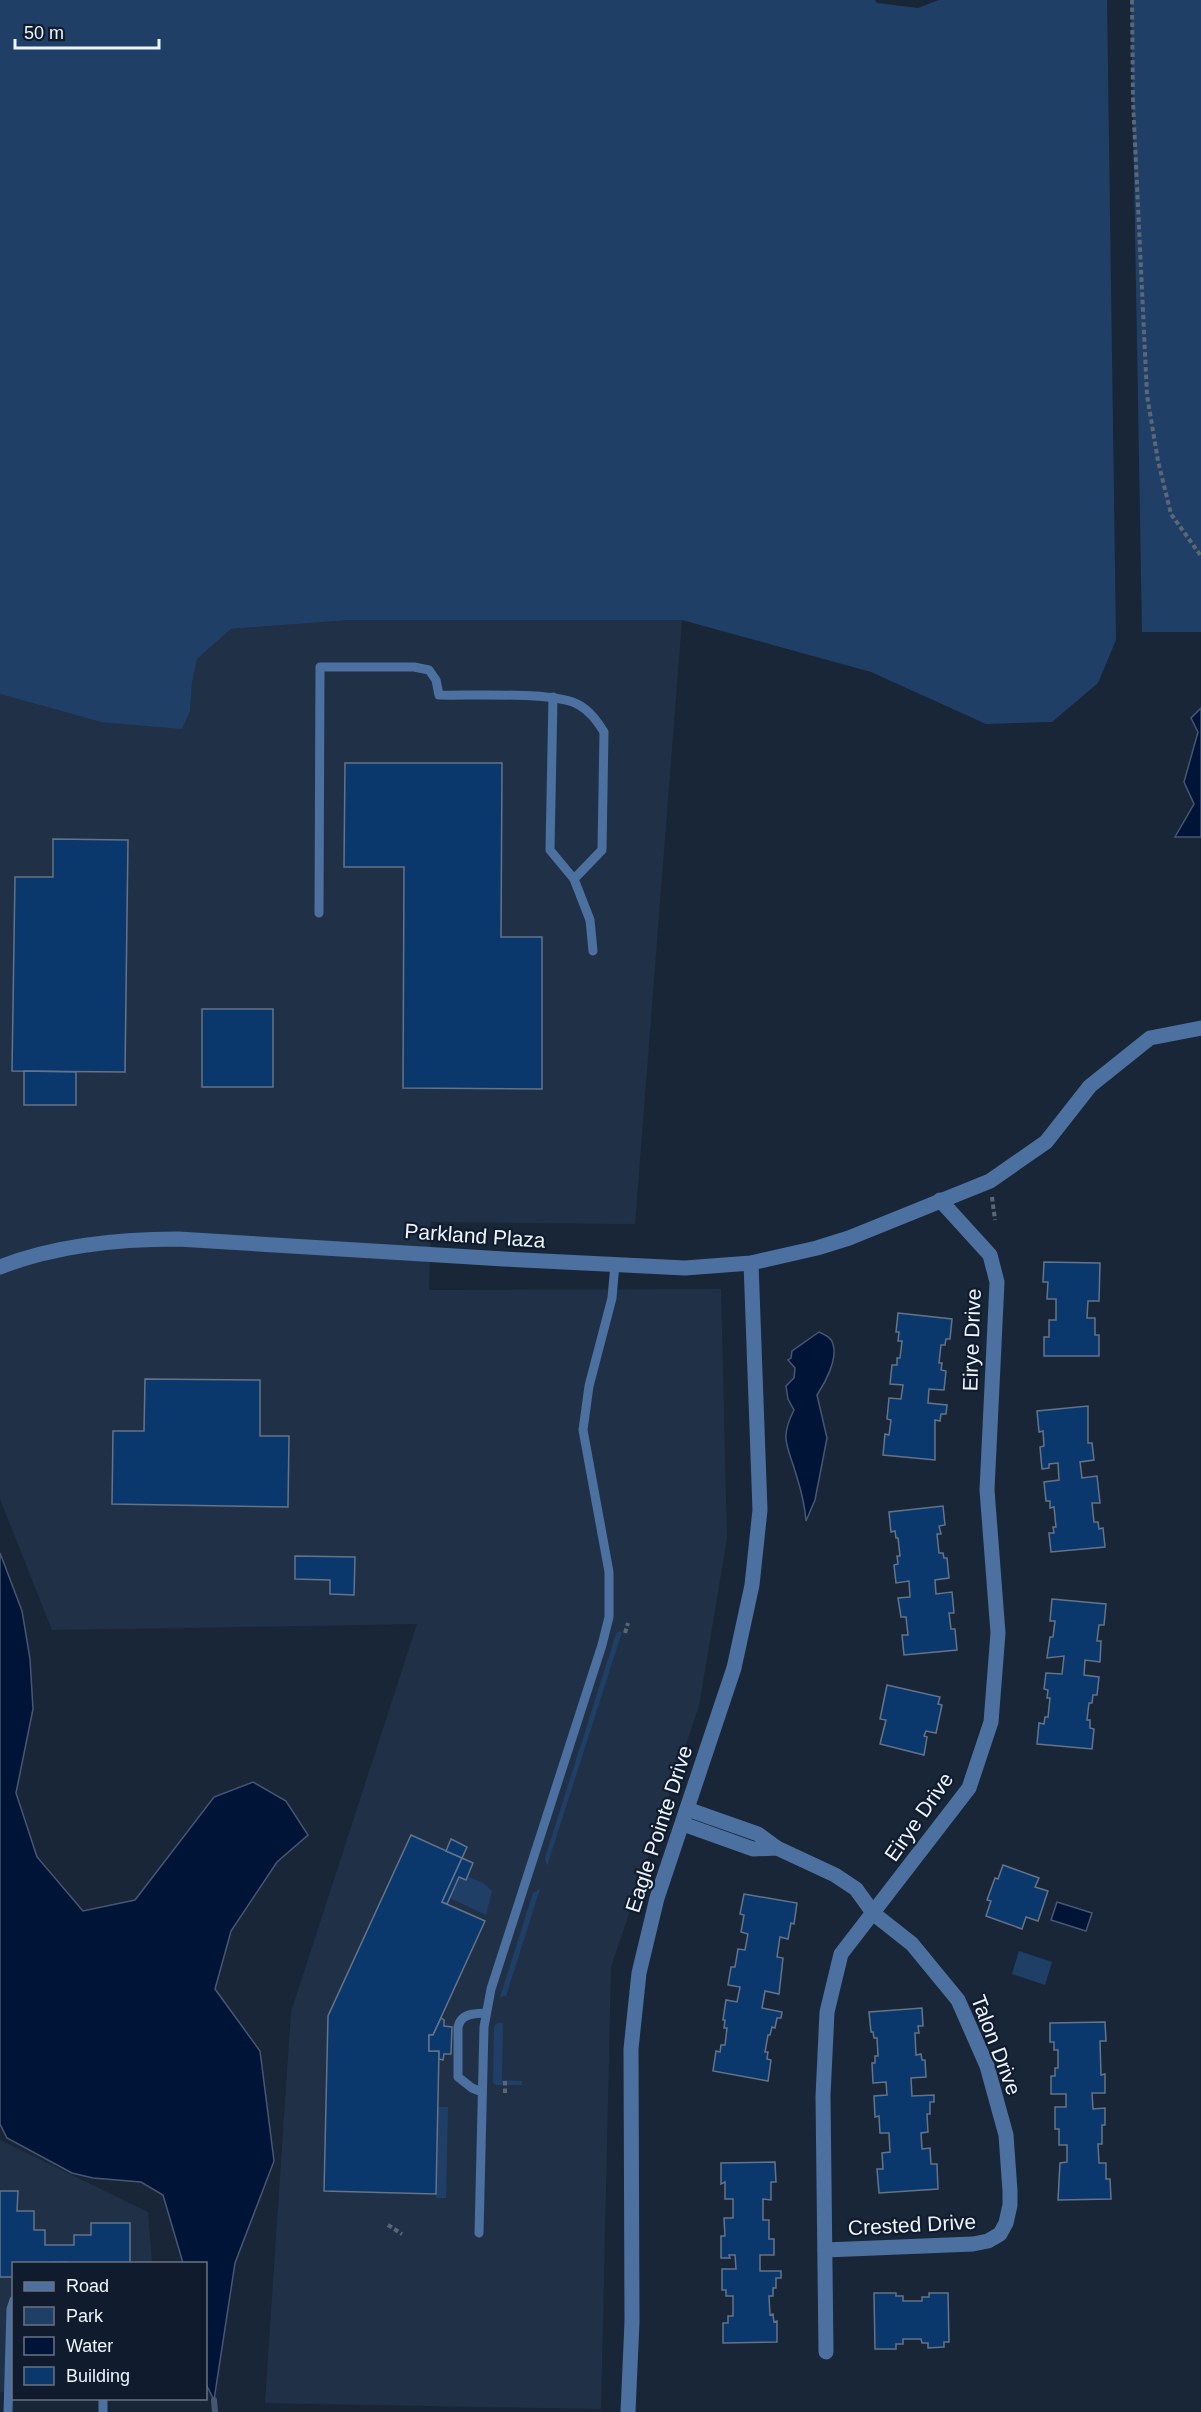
<svg xmlns="http://www.w3.org/2000/svg" width="1201" height="2412" font-family="Arial,sans-serif">
<style>
.built{fill:#203147}
.green{fill:#1f3f67}
.water{fill:#001438;stroke:#475773;stroke-width:1.5}
.lines{fill:none;stroke-linecap:round;stroke-linejoin:round}
.stream{stroke:#475773;stroke-width:6}
.building{fill:#0a386d;stroke:#647388;stroke-width:1.5}
.path{stroke:#5c6776;stroke-width:4;stroke-dasharray:4.5 3;stroke-linecap:butt}
.service{stroke:#4c71a0;stroke-width:9}
.minor{stroke:#4c71a0;stroke-width:15}
.labels{text-anchor:middle;stroke-width:4.5;stroke-linejoin:round;paint-order:stroke}
.street-label{font-size:21px;fill:#edf4fe;stroke:#101c2d}
</style>
<rect width="100%" height="100%" fill="#192637"/>
<!-- built -->
<g class="built">
<polygon points="350,620 682,620 635,1224 431,1222 429,1290 721,1289 727,1538 699,1706 611,1967 601,2409 265,2403 291,2012 417,1624 52,1630 0,1499 0,694 101,722 190,711 192,683 197,659 231,629"/>
<polygon points="0,2140 148,2212 152,2263 14,2264 13,2392 0,2392"/>
</g>
<!-- green -->
<g class="green">
<polygon points="0,0 875,0 877,3 918,8 939,0 1107,0 1116,640 1098,683 1052,722 986,724 871,672 682,620 350,620 231,629 197,659 192,683 190,711 182,729 101,722 0,694"/>
<polygon points="1131,0 1201,0 1201,632 1142,632"/>
<polygon points="619,1631 622,1632 547,1866 545,1858 616,1634"/>
<polygon points="461,1874 483,1883 492,1891 486,1915 450,1898"/>
<polygon points="540,1889 506,1996 500,1997 533,1893"/>
<polygon points="1019,1951 1052,1962 1045,1985 1012,1974"/>
<polygon points="498,2023 503,2023 502,2080 522,2081 522,2085 496,2085 493,2083 494,2026"/>
<polygon points="438,2107 448,2107 446,2198 436,2198"/>
</g>
<!-- water -->
<g class="water">
<polygon points="1201,708 1201,837 1175,837 1194,804 1184,782 1198,732 1191,718"/>
<path d="M819 1332C825 1335 831 1337 833 1344 838 1359 825 1383 817 1395L827 1438 815 1500 806 1521C805 1504 801 1490 796 1474 788 1446 779 1439 794 1410L788 1399 786 1386 794 1378 795 1368 788 1360 791 1358 792 1351Z"/>
<polygon points="0,1553 22,1611 30,1659 33,1709 16,1793 37,1857 83,1911 135,1900 214,1797 253,1782 286,1801 308,1835 277,1862 231,1931 215,1989 260,2051 274,2161 235,2263 214,2400 206,2384 206,2264 183,2263 163,2195 141,2182 93,2178 72,2173 7,2138 0,2124"/>
<polygon points="1057,1902 1092,1913 1086,1931 1051,1920"/>
</g>
<g class="lines">
<!-- stream -->
<polyline class="stream" points="214,2400 215,2412"/>
</g>
<!-- building -->
<g class="building">
<polygon points="345,763 502,763 501,937 542,937 542,1089 403,1088 404,867 344,867"/>
<polygon points="53,839 128,840 125,1072 12,1071 15,877 53,877"/>
<rect x="202" y="1009" width="71" height="78"/>
<polygon points="24,1071 76,1072 76,1105 24,1105"/>
<polygon points="1044,1262 1100,1263 1099,1301 1088,1301 1087,1318 1095,1318 1095,1335 1099,1335 1099,1356 1044,1356 1044,1337 1049,1337 1049,1320 1056,1320 1056,1299 1047,1299 1048,1282 1043,1282"/>
<polygon points="898,1313 952,1319 950,1339 946,1339 945,1345 941,1345 939,1363 942,1363 941,1370 946,1371 944,1390 929,1389 928,1403 947,1405 946,1414 941,1414 940,1421 935,1420 935,1460 883,1455 885,1434 889,1435 891,1420 887,1419 889,1398 901,1399 903,1385 890,1384 892,1365 897,1365 897,1358 900,1358 902,1341 898,1341 899,1332 896,1332"/>
<polygon points="145,1379 260,1380 260,1436 289,1436 288,1507 112,1504 113,1431 144,1431"/>
<polygon points="1088,1406 1088,1443 1092,1443 1094,1460 1080,1462 1082,1478 1097,1476 1100,1503 1092,1503 1094,1522 1098,1522 1099,1529 1103,1528 1105,1547 1051,1552 1049,1533 1054,1533 1053,1527 1056,1527 1054,1507 1050,1508 1050,1501 1046,1501 1044,1482 1059,1480 1058,1463 1049,1464 1049,1468 1042,1469 1040,1447 1044,1446 1043,1431 1039,1432 1037,1411"/>
<polygon points="943,1506 945,1525 939,1526 941,1534 937,1534 939,1553 943,1553 944,1558 947,1558 949,1578 935,1580 936,1594 952,1592 954,1613 949,1613 951,1629 955,1629 957,1650 904,1655 902,1635 908,1635 906,1617 901,1617 898,1598 910,1597 909,1581 896,1583 894,1565 898,1564 897,1556 900,1556 898,1538 896,1538 895,1531 891,1532 889,1512"/>
<polygon points="295,1556 355,1557 354,1595 330,1594 330,1580 295,1579"/>
<polygon points="1052,1599 1106,1604 1104,1625 1099,1625 1097,1641 1101,1641 1100,1662 1085,1660 1084,1675 1099,1677 1097,1695 1093,1695 1092,1703 1089,1703 1087,1720 1090,1720 1090,1728 1094,1729 1092,1749 1037,1744 1039,1723 1044,1724 1045,1717 1048,1717 1050,1698 1047,1698 1048,1690 1044,1689 1046,1673 1062,1674 1064,1656 1047,1658 1050,1637 1053,1637 1055,1621 1050,1621"/>
<polygon points="887,1685 940,1697 938,1704 942,1705 936,1733 926,1731 924,1736 927,1737 924,1755 880,1744 886,1720 880,1719"/>
<polygon points="411,1835 462,1858 442,1902 485,1921 433,2035 429,2035 429,2051 439,2051 436,2194 324,2191 328,2016"/>
<polygon points="451,1839 467,1847 462,1858 446,1851"/>
<polygon points="462,1858 473,1863 466,1880 459,1877 447,1904 442,1902"/>
<polygon points="1003,1865 1039,1878 1035,1887 1048,1891 1038,1921 1026,1917 1022,1929 986,1916 991,1901 987,1900 995,1878 998,1879"/>
<polygon points="744,1894 797,1903 794,1924 791,1923 788,1939 780,1937 777,1957 783,1958 779,1994 765,1991 762,2008 782,2012 781,2018 777,2018 775,2028 772,2027 770,2035 768,2035 765,2052 768,2052 767,2059 771,2060 768,2081 713,2071 716,2051 720,2052 721,2045 725,2045 727,2028 724,2028 725,2020 723,2020 726,2000 737,2002 740,1987 728,1985 731,1967 735,1967 738,1949 745,1950 748,1934 741,1932 744,1915 740,1914"/>
<polygon points="922,2008 923,2026 918,2026 919,2033 915,2033 916,2055 921,2054 922,2060 925,2060 926,2077 911,2078 912,2096 934,2095 934,2102 930,2102 930,2114 927,2114 928,2132 921,2133 922,2149 930,2148 931,2164 937,2164 938,2189 879,2193 877,2169 883,2169 882,2153 890,2152 889,2133 880,2133 879,2116 875,2117 874,2096 887,2095 886,2082 873,2083 872,2063 875,2063 875,2056 878,2056 877,2038 874,2038 873,2032 871,2032 869,2012"/>
<polygon points="441,2018 444,2020 444,2026 452,2027 451,2054 444,2054 443,2060 439,2059 439,2051 429,2051 429,2035 433,2035"/>
<polygon points="1105,2022 1106,2041 1100,2041 1101,2075 1105,2074 1105,2093 1092,2093 1093,2109 1105,2108 1105,2125 1102,2125 1102,2144 1098,2144 1099,2163 1106,2163 1106,2179 1110,2179 1111,2199 1058,2200 1060,2163 1067,2162 1067,2145 1059,2145 1059,2129 1055,2129 1055,2107 1066,2107 1066,2094 1051,2094 1051,2076 1055,2076 1055,2068 1058,2068 1058,2050 1054,2050 1054,2042 1050,2042 1050,2023"/>
<polygon points="775,2162 776,2182 771,2182 771,2200 763,2199 763,2220 769,2220 769,2239 774,2239 774,2255 760,2255 760,2271 781,2271 781,2278 776,2278 776,2288 773,2288 773,2296 769,2296 770,2315 773,2314 774,2322 777,2321 777,2342 723,2343 723,2323 728,2323 728,2316 733,2316 733,2296 726,2296 726,2290 722,2290 722,2269 736,2269 735,2255 729,2255 730,2258 721,2258 721,2236 725,2236 724,2218 733,2218 733,2199 725,2199 725,2182 721,2184 721,2163"/>
<polygon points="0,2191 18,2191 17,2211 34,2211 34,2230 45,2230 45,2245 74,2245 74,2235 91,2235 91,2223 130,2223 130,2264 67,2264 67,2262 14,2264 14,2277 0,2277"/>
<polygon points="874,2293 896,2293 896,2296 903,2296 903,2301 922,2301 922,2297 929,2297 929,2293 948,2293 949,2342 944,2342 944,2347 928,2348 928,2343 922,2343 921,2339 903,2339 903,2344 896,2344 896,2349 875,2349"/>
</g>
<g class="lines">
<!-- path -->
<g class="path">
<polyline points="1132,0 1133,101 1147,395 1158,461 1171,514 1201,556"/>
<polyline points="992,1197 995,1220"/>
<polyline points="625,1633 628,1623"/>
<polyline points="505,2093 505,2080"/>
<polyline points="388,2225 402,2234"/>
</g>
<!-- service -->
<g class="service">
<polyline points="553,697 550,850 574,879 590,920 593,951"/>
<path d="M319 913 320 667H414L429 670 436 680 439 695C470 696 555 691 579 705 590 711 597 721 604 732L602 850 574 879"/>
<path d="M482 2092 472 2088 458 2077V2027C461 2013 474 2014 486 2013"/>
<polyline points="479,2233 484,2027 491,1989 602,1645 609,1617 609,1572 583,1430 589,1386 612,1298 615,1264"/>
<polyline points="8,2412 11,2309 14,2300"/>
<polyline points="103,2412 103,2398"/>
</g>
<!-- minor -->
<g class="minor">
<path d="M0 1267C56 1245 118 1239 178 1239L504 1259 685 1268 751 1263 817 1248 849 1238 990 1181 1046 1142 1090 1086 1150 1038 1201 1028"/>
<polyline points="687,1809 758,1834 777,1848 835,1875 856,1889 874,1914 912,1944 958,2000 987,2066 1006,2135 1010,2191 1010,2205 1006,2223 1000,2234 988,2241 973,2244 825,2250"/>
<polyline points="683,1824 753,1849 777,1848"/>
<polyline points="826,2352 823,2096 827,2012 841,1954 969,1788 991,1722 998,1633 987,1490 997,1282 990,1255 940,1200"/>
<polyline points="628,2412 632,2322 631,2049 639,1973 657,1898 734,1668 752,1585 760,1510 751,1263"/>
</g>
</g>
<g class="labels">
<!-- street labels -->
<g class="street-label">
<text transform="translate(475 1236) rotate(4)" y="7">Parkland Plaza</text>
<text transform="translate(972 1340) rotate(-88)" y="7">Eirye Drive</text>
<text transform="translate(919 1817) rotate(-55)" y="7">Eirye Drive</text>
<text transform="translate(659 1829) rotate(-72)" y="7">Eagle Pointe Drive</text>
<text transform="translate(996 2045) rotate(69)" y="7">Talon Drive</text>
<text transform="translate(912 2225) rotate(-3)" y="7">Crested Drive</text>
</g>
</g>
<!-- legend -->
<rect x="12" y="2262" width="195" height="138" fill="#101c2d" stroke="#687281" stroke-width="1.5"/>
<rect x="24" y="2282" width="30" height="9" fill="#4c71a0" stroke="#687281" stroke-width="1.5"/>
<text x="66" y="2292" font-size="18" fill="#edf4fe">Road</text>
<rect x="24" y="2307" width="30" height="18" fill="#1f3f67" stroke="#687281" stroke-width="1.5"/>
<text x="66" y="2322" font-size="18" fill="#edf4fe">Park</text>
<rect x="24" y="2337" width="30" height="18" fill="#001438" stroke="#687281" stroke-width="1.5"/>
<text x="66" y="2352" font-size="18" fill="#edf4fe">Water</text>
<rect x="24" y="2367" width="30" height="18" fill="#0a386d" stroke="#687281" stroke-width="1.5"/>
<text x="66" y="2382" font-size="18" fill="#edf4fe">Building</text>
<!-- scale -->
<path d="M15 39v9h144v-9" fill="none" stroke="#edf4fe" stroke-width="3"/>
<text x="24" y="39" font-size="18" fill="#edf4fe" stroke="#101c2d" stroke-width="4.5" paint-order="stroke">50 m</text>
</svg>
